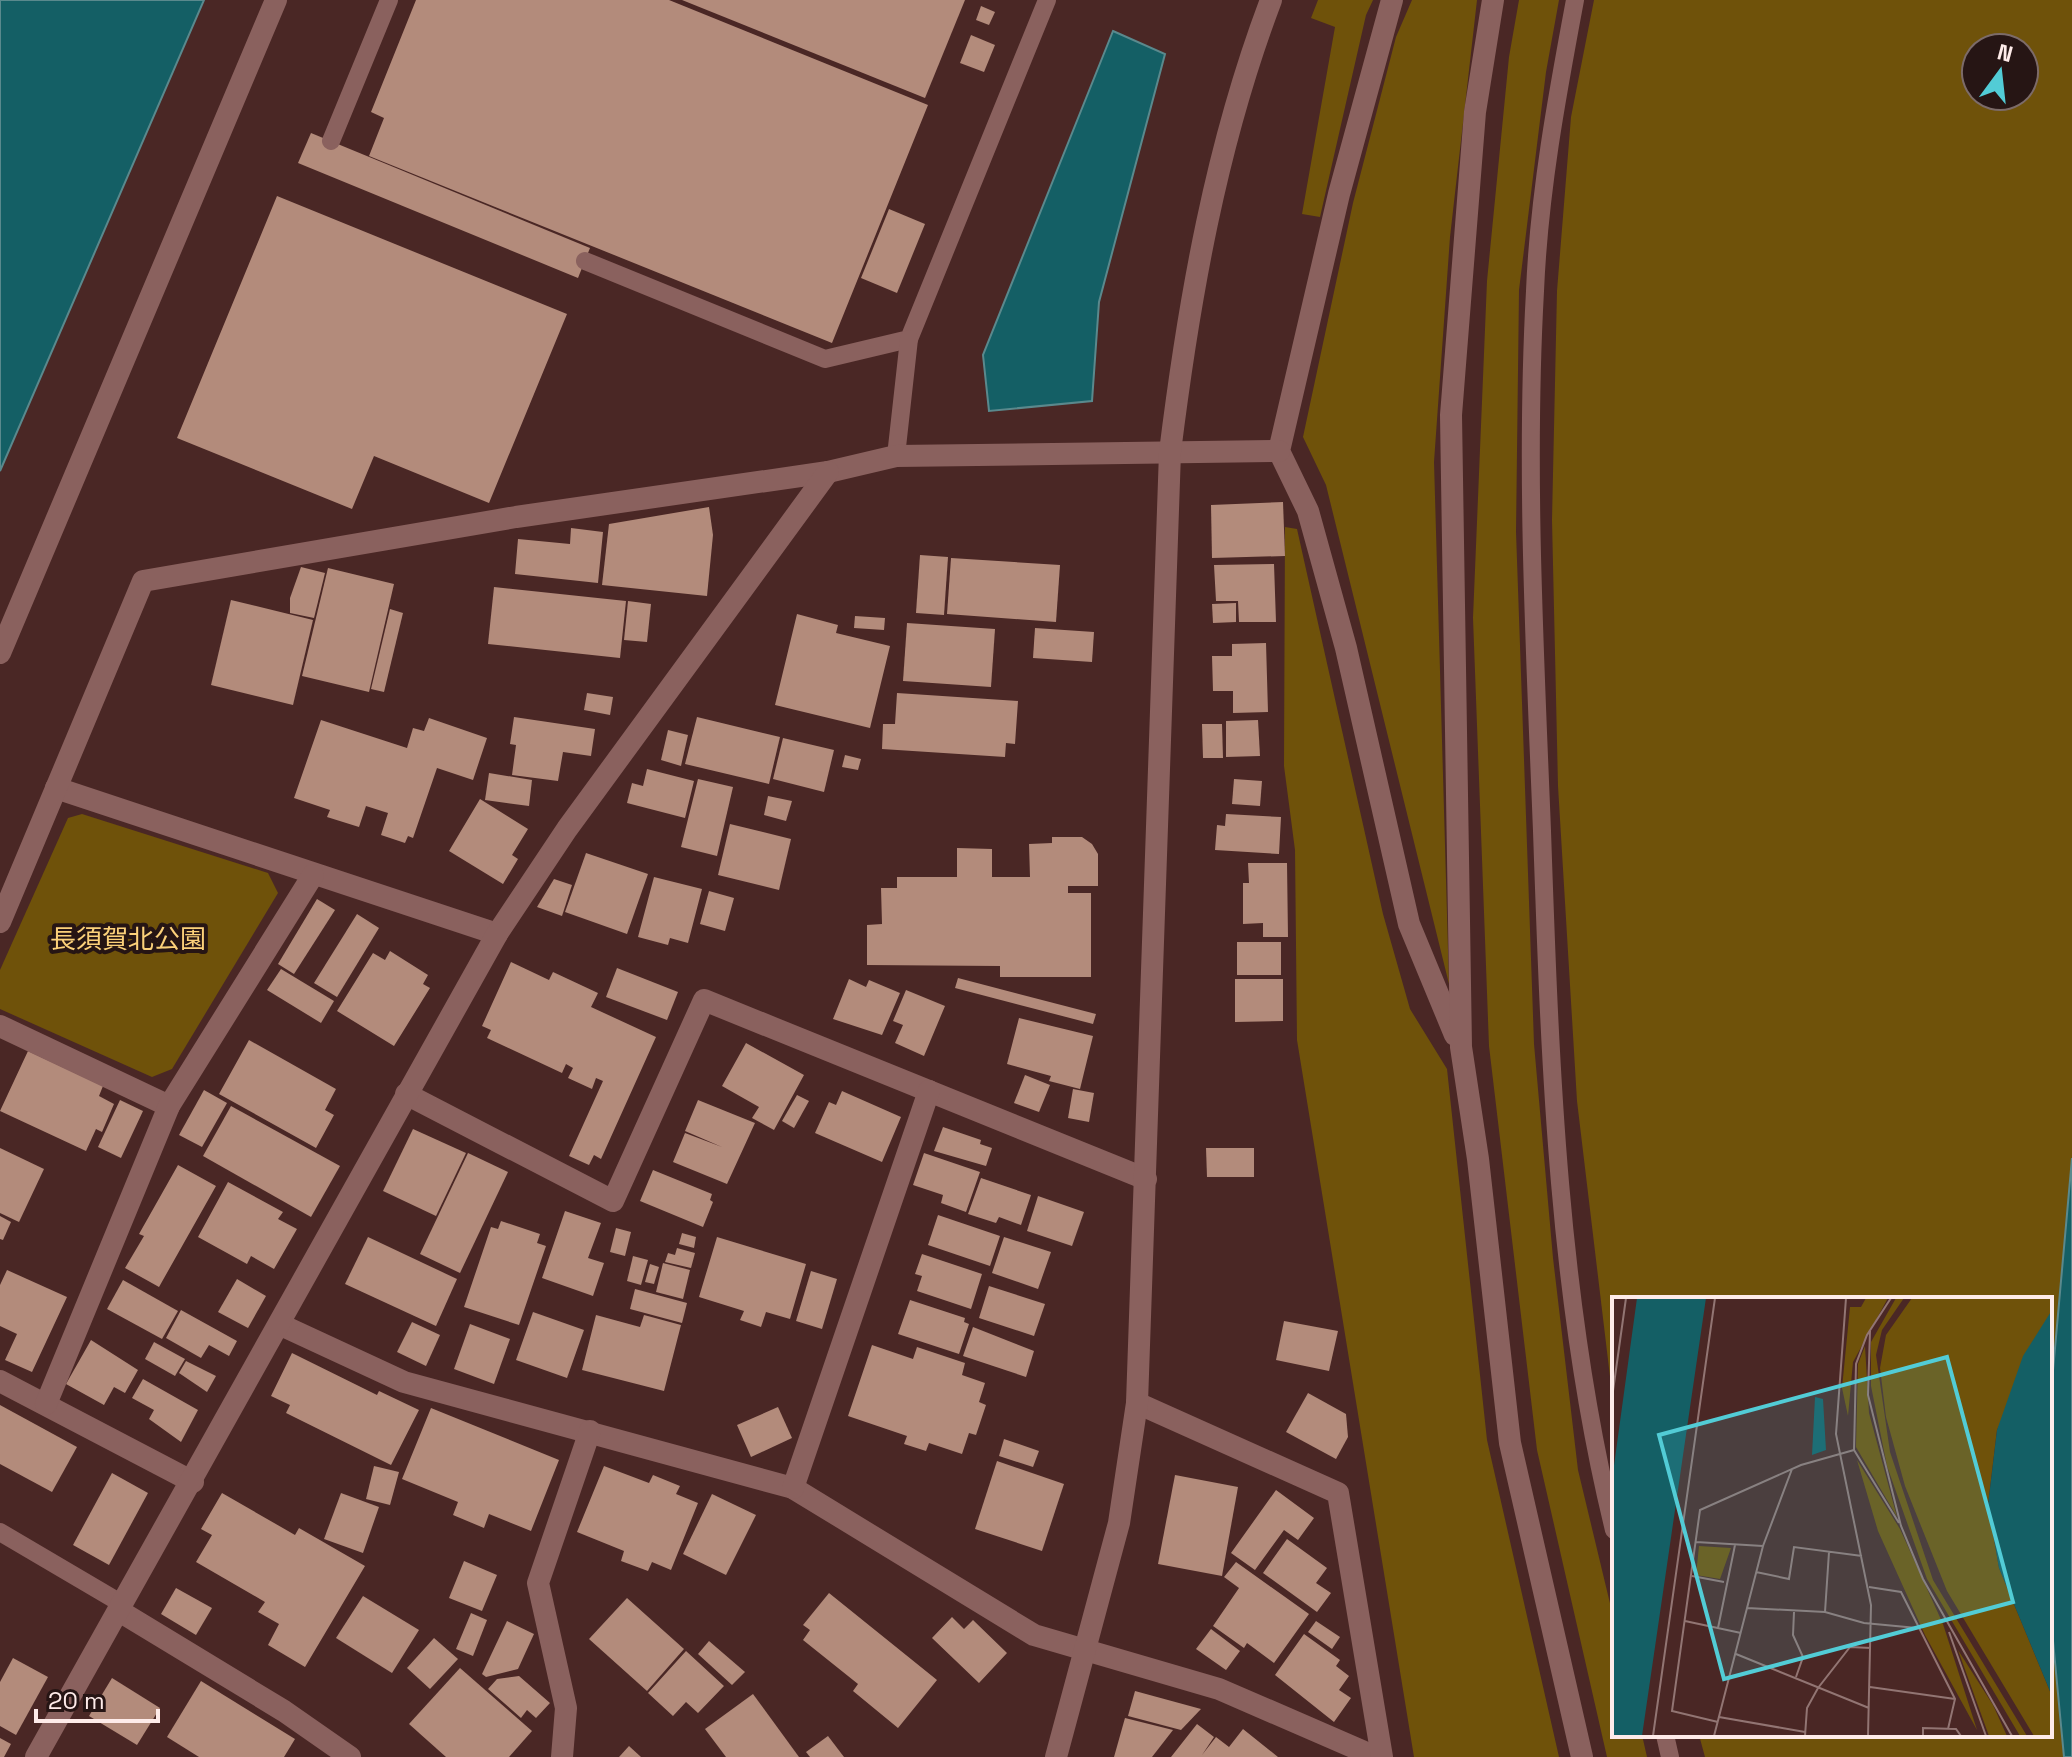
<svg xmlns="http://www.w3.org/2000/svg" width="2072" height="1757" font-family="'Space Grotesk','Noto Sans JP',sans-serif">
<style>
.green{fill:#6f520a;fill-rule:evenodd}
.water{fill:#145f65;stroke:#5a898d;stroke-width:2}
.building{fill:#b38b7b}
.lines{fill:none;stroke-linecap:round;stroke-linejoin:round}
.service{stroke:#8a615e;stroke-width:18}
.minor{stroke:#8a615e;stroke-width:22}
.tertiary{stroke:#8a615e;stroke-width:22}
.labels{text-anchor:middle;stroke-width:8;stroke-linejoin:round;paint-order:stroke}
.park-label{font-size:26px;fill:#fcd17a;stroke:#261514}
.inset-road{fill:none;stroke:#927573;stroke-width:2}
.view{fill:#52ccd6;fill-opacity:0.15;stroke:#52ccd6;stroke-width:4}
.inset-edge{fill:none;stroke:#feebe9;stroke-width:4}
</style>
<rect width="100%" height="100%" fill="#4a2725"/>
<!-- green -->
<g class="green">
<polygon points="1318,0 1373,0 1366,15 1320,217 1302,214 1335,27 1311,18"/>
<polygon points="1412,0 1477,0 1450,237 1434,462 1449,984 1326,485 1303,437 1353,203 1396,37"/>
<polygon points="1519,0 1559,0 1546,72 1519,290 1516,532 1534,1044 1553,1258 1578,1470 1614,1620 1614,1735 1642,1735 1647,1757 1607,1757 1537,1450 1489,1046 1473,618 1487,281 1509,57"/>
<path d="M1594 0H2072V1158L2050 1404V1299H1614V1410L1577 1101 1558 786 1552 520 1557 291 1571 117ZM1976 48H2024V96H1976Z"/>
<polygon points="1285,527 1297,529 1383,914 1410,1009 1447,1069 1487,1440 1559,1757 1414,1757 1297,1040 1295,850 1284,766"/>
<polygon points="82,814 268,873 278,893 172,1069 152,1077 0,1009 0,970 68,818"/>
<polygon points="2050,1609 2064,1757 1705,1757 1699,1735 2050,1735"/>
</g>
<!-- water -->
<g class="water">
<polygon points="0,0 204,0 0,471"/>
<polygon points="1113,31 1165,54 1099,302 1092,401 989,411 983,355"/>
<polygon points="2072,1158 2072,1757 2064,1757 2050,1609 2050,1404"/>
</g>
<!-- building -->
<g class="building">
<polygon points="416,0 669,0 928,105 832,343 369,156 384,118 371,112"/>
<polygon points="682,0 965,0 925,98"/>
<polygon points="981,6 995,12 989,25 976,20"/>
<polygon points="971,35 995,45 984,72 960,63"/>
<polygon points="311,133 590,248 578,278 298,163"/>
<polygon points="277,196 567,314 489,503 374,456 352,509 177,438"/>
<polygon points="889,209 925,224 897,293 861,278"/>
<polygon points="1283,502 1285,556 1212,558 1211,505"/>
<polygon points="709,507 713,535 707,596 602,585 609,524"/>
<polygon points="571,528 603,532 598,583 515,574 518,539 570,544"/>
<polygon points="920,555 948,557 944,615 916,613"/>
<polygon points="951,558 1060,565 1056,622 947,614"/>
<polygon points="1274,564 1276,622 1239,622 1238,601 1216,601 1214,565"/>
<polygon points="301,567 325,573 314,618 290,613 290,598"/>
<polygon points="328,568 394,584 369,692 302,676"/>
<polygon points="494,587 626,601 620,658 488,644"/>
<polygon points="231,600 313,620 293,705 211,685"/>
<polygon points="628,601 651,604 647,642 624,640"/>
<polygon points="1236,603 1236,622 1213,623 1212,604"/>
<polygon points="390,609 403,613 384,692 371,689"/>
<polygon points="797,614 838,625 836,633 890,646 870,728 775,705"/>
<polygon points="855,616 885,618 884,630 854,628"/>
<polygon points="907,623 995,629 991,687 903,681"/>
<polygon points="1035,628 1094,632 1092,662 1033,658"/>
<polygon points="1266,643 1268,712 1233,713 1233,691 1213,691 1212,656 1232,656 1232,644"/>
<polygon points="587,693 613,697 610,715 584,710"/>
<polygon points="897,693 1018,701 1015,744 1006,743 1005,757 882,749 883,724 895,724"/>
<polygon points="514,717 595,729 591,756 563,752 558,781 512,775 516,745 510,744"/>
<polygon points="697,717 780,737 769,784 685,764"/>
<polygon points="429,718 487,738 473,780 437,768 413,838 408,836 405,843 381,835 388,813 366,806 359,827 327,817 330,810 294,798 321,720 407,748 413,728 424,731"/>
<polygon points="1258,720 1260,756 1226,757 1226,721"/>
<polygon points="1202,724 1222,724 1223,758 1203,758"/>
<polygon points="668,730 688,735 681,766 661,760"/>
<polygon points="783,738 834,750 824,792 773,779"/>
<polygon points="845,755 861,759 858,770 842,767"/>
<polygon points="647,769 694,781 685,818 627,803 632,783 643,786"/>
<polygon points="489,773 532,780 529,806 485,800"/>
<polygon points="698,779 733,787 717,856 681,847"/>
<polygon points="1234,779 1262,781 1260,806 1232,804"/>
<polygon points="768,796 792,801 786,821 764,815"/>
<polygon points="480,799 528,829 512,855 518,859 503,884 449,851"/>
<polygon points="1226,814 1281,817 1279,854 1215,850 1217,825 1225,826"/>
<polygon points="730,824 791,839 779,890 718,875"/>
<polygon points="1052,837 1082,837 1092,844 1098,854 1098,886 1068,886 1068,893 1091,893 1091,977 1000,977 1000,966 867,965 867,925 882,924 881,888 897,888 897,877 957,877 957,848 992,849 992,877 1030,877 1029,844 1052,843"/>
<polygon points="586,853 648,874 627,934 565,912"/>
<polygon points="1248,863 1287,863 1288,937 1263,937 1263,923 1243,924 1243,883 1249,883"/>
<polygon points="654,877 702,889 688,943 670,938 668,945 638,937"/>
<polygon points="554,879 572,885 562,916 537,907"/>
<polygon points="709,891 734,898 725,931 700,924"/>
<polygon points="317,899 335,910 294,974 278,964"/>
<polygon points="357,914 379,928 337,997 314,983"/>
<rect x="1237" y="942" width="44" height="33"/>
<polygon points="390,951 428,975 423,984 430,988 394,1046 337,1011 373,953 385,960"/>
<polygon points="511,962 549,980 553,972 598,993 591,1007 656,1037 601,1159 594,1155 589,1165 569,1156 603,1081 596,1078 592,1089 568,1078 573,1068 566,1064 562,1073 487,1038 491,1030 482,1026"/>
<polygon points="617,968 678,992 667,1020 606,997"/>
<polygon points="281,969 334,1001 321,1023 267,990"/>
<polygon points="958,978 1096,1014 1093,1024 955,988"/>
<polygon points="849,979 866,987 869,980 900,993 882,1035 833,1019"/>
<polygon points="1235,979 1283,979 1283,1021 1235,1022"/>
<polygon points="906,990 945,1006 924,1056 895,1043 903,1025 893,1021"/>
<polygon points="1019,1018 1093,1036 1080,1089 1049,1081 1051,1076 1007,1064"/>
<polygon points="249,1040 336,1089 325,1110 334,1115 316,1148 219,1094"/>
<polygon points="746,1043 804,1075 774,1130 752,1118 759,1107 722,1086"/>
<polygon points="28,1051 103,1086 99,1096 114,1104 102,1132 96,1129 86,1151 0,1111"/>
<polygon points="1025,1075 1050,1085 1039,1112 1014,1103"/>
<polygon points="1073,1089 1094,1093 1089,1122 1068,1118"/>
<polygon points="204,1090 227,1103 202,1147 179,1135"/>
<polygon points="842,1091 901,1117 882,1162 815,1133 829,1102 836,1105"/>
<polygon points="797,1095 809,1101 794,1128 782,1121"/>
<polygon points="120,1100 143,1111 121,1158 98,1147"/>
<polygon points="698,1100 755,1123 727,1184 673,1162 685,1133 722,1147 685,1131"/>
<polygon points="231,1106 340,1166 311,1217 203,1156"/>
<polygon points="943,1127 981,1140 980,1144 992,1148 986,1166 934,1151"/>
<polygon points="413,1129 466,1153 436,1216 383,1191"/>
<polygon points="0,1148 44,1169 19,1222 0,1213"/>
<polygon points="1206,1148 1254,1148 1254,1177 1207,1177"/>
<polygon points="468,1153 508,1172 460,1273 420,1254"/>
<polygon points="924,1153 980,1172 966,1212 941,1203 943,1195 913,1185"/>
<polygon points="178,1165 216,1186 159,1287 125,1268 144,1236 139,1234"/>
<polygon points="653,1170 712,1194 710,1200 713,1202 703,1227 640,1201"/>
<polygon points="981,1178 1031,1195 1021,1225 999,1217 996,1223 968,1214"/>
<polygon points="228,1182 283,1212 278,1219 297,1229 274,1269 251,1256 247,1264 198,1237"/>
<polygon points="1038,1196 1084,1212 1072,1246 1027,1231"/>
<polygon points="565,1211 601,1223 588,1258 604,1263 593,1296 542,1278"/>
<polygon points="938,1215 1000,1236 990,1266 928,1245"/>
<polygon points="0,1216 11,1222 3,1240 0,1239"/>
<polygon points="501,1221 540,1234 537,1243 546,1246 519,1325 464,1307 491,1227 498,1229"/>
<polygon points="616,1228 631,1232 625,1256 610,1252"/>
<polygon points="682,1233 696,1237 694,1248 679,1244"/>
<polygon points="368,1237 457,1279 436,1326 345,1284"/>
<polygon points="717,1237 806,1264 790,1319 766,1312 761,1327 740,1320 744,1311 699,1297"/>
<polygon points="1004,1237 1051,1252 1038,1289 992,1273"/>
<polygon points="677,1248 695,1253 691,1268 665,1262 668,1253 675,1255"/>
<polygon points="922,1254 982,1274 971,1309 917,1291 922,1276 915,1274"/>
<polygon points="633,1256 648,1260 641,1285 627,1281"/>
<polygon points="663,1263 690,1270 683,1299 656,1292"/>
<polygon points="650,1264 659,1267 654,1284 645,1282"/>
<polygon points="7,1270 67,1297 32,1372 5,1360 17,1334 0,1326 0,1285"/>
<polygon points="811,1271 837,1279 822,1329 796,1321"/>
<polygon points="237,1279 266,1296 248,1328 218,1312"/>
<polygon points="123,1280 178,1311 162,1339 107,1309"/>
<polygon points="989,1286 1045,1304 1034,1336 979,1318"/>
<polygon points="635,1289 687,1303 682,1323 630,1309"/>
<polygon points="910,1300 965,1318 964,1322 969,1324 959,1354 898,1334"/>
<polygon points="181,1310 237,1341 229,1356 209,1345 201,1358 166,1338"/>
<polygon points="533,1312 584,1330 567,1378 516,1360"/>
<polygon points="596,1315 640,1327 644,1315 681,1325 664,1391 582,1370"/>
<polygon points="1284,1321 1338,1331 1329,1371 1276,1360"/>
<polygon points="412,1322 440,1335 426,1366 397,1352"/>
<polygon points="470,1324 510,1339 494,1384 454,1369"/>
<polygon points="973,1327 1034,1351 1026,1377 963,1356"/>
<polygon points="91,1340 138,1370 125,1393 114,1387 104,1405 66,1384"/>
<polygon points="154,1342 185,1359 175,1376 145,1359"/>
<polygon points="872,1345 913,1359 917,1347 965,1363 962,1375 985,1383 979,1402 986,1405 976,1435 969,1433 962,1454 929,1443 926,1451 904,1444 907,1436 848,1416"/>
<polygon points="292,1353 377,1395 379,1391 419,1410 391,1465 286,1413 290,1405 271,1396"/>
<polygon points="186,1361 216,1376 207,1392 179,1373"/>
<polygon points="143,1379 198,1410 181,1442 149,1419 154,1410 132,1398"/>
<polygon points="1308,1393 1346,1414 1348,1437 1336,1459 1286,1432"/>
<polygon points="0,1405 77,1447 52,1492 0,1464"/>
<polygon points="778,1407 792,1438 751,1457 737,1425"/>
<polygon points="431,1408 559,1460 531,1531 489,1514 484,1528 453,1515 458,1502 402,1479"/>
<polygon points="1004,1439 1039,1451 1033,1467 999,1456"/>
<polygon points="997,1461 1064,1484 1042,1551 975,1529"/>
<polygon points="374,1466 399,1472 390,1505 366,1499"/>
<polygon points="604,1466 649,1483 653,1475 680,1486 676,1494 698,1503 671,1570 652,1562 648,1571 621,1561 624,1551 577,1532"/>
<polygon points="112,1473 148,1493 109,1565 73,1545"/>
<polygon points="1175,1475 1238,1487 1222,1576 1158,1564"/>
<polygon points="1276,1490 1314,1518 1298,1540 1284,1530 1255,1570 1231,1553"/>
<polygon points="222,1493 295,1535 299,1528 365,1566 305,1667 268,1645 279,1624 258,1612 265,1602 196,1562 212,1535 201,1529"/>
<polygon points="341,1493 379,1507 363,1553 324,1539"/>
<polygon points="712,1494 756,1515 726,1575 683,1554"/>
<polygon points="1287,1539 1327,1568 1316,1583 1331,1593 1317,1612 1263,1573"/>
<polygon points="464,1561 497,1575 482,1611 449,1598"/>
<polygon points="1236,1562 1309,1614 1274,1663 1247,1643 1244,1648 1213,1626 1239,1588 1224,1577"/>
<polygon points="176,1588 212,1608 196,1635 161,1614"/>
<polygon points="829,1593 937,1680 898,1728 853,1691 858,1684 803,1640 810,1630 803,1625"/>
<polygon points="363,1596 419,1630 392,1673 336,1638"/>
<polygon points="627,1598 684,1649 647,1691 589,1639"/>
<polygon points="471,1613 487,1620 473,1656 456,1649"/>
<polygon points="952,1617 964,1629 973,1620 1007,1653 979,1683 932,1638"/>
<polygon points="507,1621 534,1634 518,1669 486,1677 482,1674"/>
<polygon points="1316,1621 1340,1637 1332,1649 1308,1632"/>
<polygon points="1211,1629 1240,1651 1226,1670 1196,1649"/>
<polygon points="1304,1634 1340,1660 1336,1666 1349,1676 1339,1690 1351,1698 1334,1722 1275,1675"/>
<polygon points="434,1638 458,1659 430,1689 407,1668"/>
<polygon points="709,1641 745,1672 732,1685 698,1654"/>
<polygon points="686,1651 724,1686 698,1713 686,1702 673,1716 648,1693"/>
<polygon points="13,1658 48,1677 16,1735 0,1726 0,1682"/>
<polygon points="460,1668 532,1731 509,1757 446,1757 409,1724"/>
<polygon points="519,1676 550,1703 536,1718 527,1710 521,1718 488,1689 497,1679"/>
<polygon points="112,1678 160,1708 137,1745 89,1716"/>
<polygon points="201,1681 295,1739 284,1757 199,1757 167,1737"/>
<polygon points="1135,1691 1201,1709 1181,1730 1128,1716"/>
<polygon points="753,1694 799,1757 726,1757 705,1729"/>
<polygon points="1125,1718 1173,1730 1152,1757 1114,1757"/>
<polygon points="1197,1724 1214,1737 1202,1755 1216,1737 1229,1747 1243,1729 1278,1757 1171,1757"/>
<polygon points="828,1736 844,1757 810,1757 806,1752"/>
<polygon points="0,1738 11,1744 4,1757 0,1757"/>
<polygon points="629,1746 641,1757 619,1757"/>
</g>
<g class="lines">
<!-- service -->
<g class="service">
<path d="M1575 0C1557 96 1539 193 1535 291 1525 471 1535 652 1542 831 1550 1065 1558 1302 1614 1530"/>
<polyline points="331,141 389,0"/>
<polyline points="585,261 825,359 909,339 1047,0"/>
<polyline points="896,456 909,339"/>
<polyline points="0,1532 124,1605"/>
<polyline points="1665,1735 1670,1757"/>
</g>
<!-- minor -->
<g class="minor">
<polyline points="1392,0 1339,194 1279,451 1308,511 1346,648 1409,924 1455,1035"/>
<polyline points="1493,0 1475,112 1451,415 1461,1047 1478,1159 1510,1443 1582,1757"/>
<polyline points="0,653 276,0"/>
<polyline points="56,788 497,934"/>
<polyline points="0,922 143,581 516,517 828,472 896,456 1279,451"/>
<polyline points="0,1026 169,1106"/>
<polyline points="406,1094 613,1201 704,1000 1146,1179"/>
<polyline points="281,1325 404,1382 793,1488 1034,1635 1219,1689 1376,1757"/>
<polyline points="0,1381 193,1482"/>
<polyline points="1137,1403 1338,1493 1382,1757"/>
<polyline points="46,1404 169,1106 313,875"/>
<polyline points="793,1488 929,1091"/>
<polyline points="121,1612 284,1711 350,1757"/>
<polyline points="36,1757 497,934 567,829 828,472"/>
<polyline points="562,1757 566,1708 538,1583 590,1431"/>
</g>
<!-- tertiary -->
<path class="tertiary" d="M1056 1757 1119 1523 1137 1403 1170 452C1189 299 1216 145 1271 0"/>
</g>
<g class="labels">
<!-- park labels -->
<g class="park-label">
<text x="128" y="948">長須賀北公園</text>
</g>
</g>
<!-- overview -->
<g transform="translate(1612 1297)">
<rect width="440" height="440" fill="#4a2725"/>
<path d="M254 1H276L241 65 236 119 230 91 238 10H249ZM284 1H292L270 33 264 58 278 155 321 283 415 439H408L315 282 275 169 259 89V45ZM300 1H440V13L385 133 376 208 387 271 440 399V439H422L335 294 293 189 274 120 268 71 274 38ZM253 49 257 116 285 220 244 150 246 67ZM245 163 288 232 331 327 365 433 313 338 266 234ZM87 249 119 251 108 282 84 278ZM346 353 381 408 395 439H377Z" fill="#6f520a"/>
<path d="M25 1H94L30 439H0V183ZM440 13V399L387 271 376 208 385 133 411 59ZM203 100 211 102 214 153 200 158Z" fill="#145f65"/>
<path class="inset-road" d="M234 1 224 137 259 308 256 439M279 1 255 38 244 67 242 153 287 226M258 34 256 98 289 229 311 282 400 439M0 101 14 1M84 245 151 249M144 275 177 282 182 250 250 259M80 279 112 285M257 290 289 295 343 402 336 432M135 311 213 315 252 326 305 331M182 315 181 338 191 360 184 380M213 315 217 255M73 324 129 336M106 331 123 248M337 335 374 439M124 357 257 411M258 390 343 402M107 420 193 435M106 425 60 414 88 213 189 168 242 153M41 439 103 1M102 439 151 249 180 172M193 439 195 411 206 391 238 350 259 351M311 439V431L344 432 349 439"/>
<path class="view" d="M335 60 401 305 112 382 47 138Z"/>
<rect width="440" height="440" class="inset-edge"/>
</g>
<!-- north arrow -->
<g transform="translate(2000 72) rotate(15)"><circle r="38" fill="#261514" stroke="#7c6b69" stroke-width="2"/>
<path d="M0-6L14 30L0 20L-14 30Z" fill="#52ccd6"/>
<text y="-12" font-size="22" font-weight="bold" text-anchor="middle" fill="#feebe9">N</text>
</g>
<!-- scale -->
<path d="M36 1709v12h122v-12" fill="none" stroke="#feebe9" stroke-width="4"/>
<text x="48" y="1709" font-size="24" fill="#feebe9" stroke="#261514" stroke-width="6" paint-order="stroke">20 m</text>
</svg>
